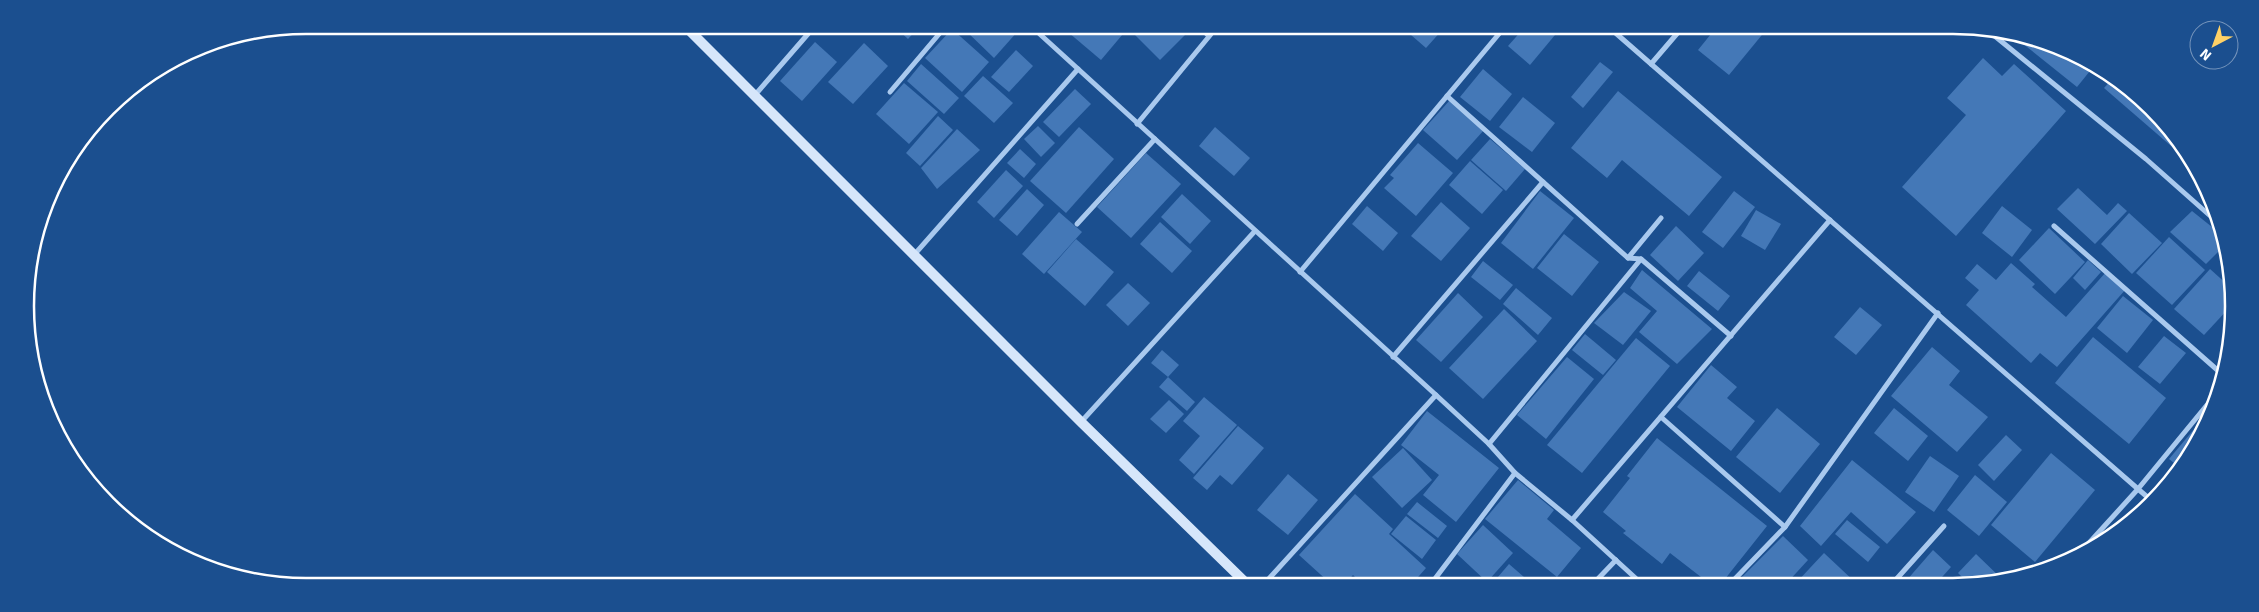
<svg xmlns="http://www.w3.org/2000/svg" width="2259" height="612" font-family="Signika,sans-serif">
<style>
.building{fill:#4478b7}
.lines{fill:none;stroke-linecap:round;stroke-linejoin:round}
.street{stroke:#a9c9ee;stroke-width:5}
.secondary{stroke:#d6e6fa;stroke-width:10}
.rim{fill:none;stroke:#fff;stroke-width:2.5}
</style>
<rect width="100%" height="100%" fill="#1b4f8f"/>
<!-- building -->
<g class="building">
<polygon points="895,27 919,27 908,39"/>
<polygon points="962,27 1013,27 1018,31 994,58"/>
<polygon points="1062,27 1128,28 1101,60"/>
<polygon points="1131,28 1188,28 1190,30 1160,60 1129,29"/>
<polygon points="1403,28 1443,29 1426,48"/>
<polygon points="952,29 989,62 962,92 925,58"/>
<polygon points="1523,29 1560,29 1530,65 1508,46"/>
<polygon points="1715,29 1766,30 1729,75 1698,50"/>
<polygon points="2013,33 2094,66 2077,87 2012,35"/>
<polygon points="815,42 837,62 802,101 780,81"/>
<polygon points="864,43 888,66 853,104 828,82"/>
<polygon points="1016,50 1033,66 1009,92 991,77"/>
<polygon points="1983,58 2002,76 2014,64 2066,111 1956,236 1902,187 1966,115 1947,98"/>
<polygon points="1600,62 1613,72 1583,108 1571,97"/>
<polygon points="921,64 959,98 944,114 907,81"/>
<polygon points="1483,69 1512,94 1490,121 1460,97"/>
<polygon points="983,76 1013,103 994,123 964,96"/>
<polygon points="2114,77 2186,150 2193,165 2104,88"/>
<polygon points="904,83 938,112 909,144 876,114"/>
<polygon points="1075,89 1091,104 1059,137 1043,122"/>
<polygon points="1618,91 1722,177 1689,216 1622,160 1607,178 1571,148"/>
<polygon points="1523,97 1555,123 1532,152 1499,127"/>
<polygon points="1450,100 1484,130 1457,160 1423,130"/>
<polygon points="938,116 953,130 920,166 906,153"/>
<polygon points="1038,126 1055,143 1041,157 1024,139"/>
<polygon points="1079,127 1114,159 1066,213 1030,181"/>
<polygon points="1215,127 1250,158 1234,176 1199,146"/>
<polygon points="957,129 980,150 937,189 921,168"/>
<polygon points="1490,139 1525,169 1506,191 1471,160"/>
<polygon points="1418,143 1453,173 1416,216 1384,188 1394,178 1390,175"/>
<polygon points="1020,149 1036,164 1024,178 1007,163"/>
<polygon points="1146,153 1181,184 1131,238 1097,207"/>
<polygon points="1470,161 1503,190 1482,214 1449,185"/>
<polygon points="1006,170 1023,186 994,218 977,202"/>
<polygon points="2078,188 2107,215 2118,203 2127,211 2095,244 2057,209"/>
<polygon points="1027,189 1044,205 1017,236 999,220"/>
<polygon points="1540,191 1574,218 1533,269 1501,243"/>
<polygon points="1734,191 1755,207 1723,248 1702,232"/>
<polygon points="1182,194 1211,221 1190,244 1161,217"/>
<polygon points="1441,202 1470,228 1441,261 1411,236"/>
<polygon points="1367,206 1398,233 1383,251 1352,224"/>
<polygon points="2002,206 2032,230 2012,257 1982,233"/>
<polygon points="1756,210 1781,224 1765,250 1741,236"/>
<polygon points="2192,211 2222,235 2226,244 2206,264 2170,232"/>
<polygon points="1059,212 1082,232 1044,274 1022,254"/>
<polygon points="2129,213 2162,243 2132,274 2101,244"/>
<polygon points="1160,222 1192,251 1172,273 1140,244"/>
<polygon points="1676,226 1704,253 1678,281 1650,255"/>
<polygon points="2049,228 2085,262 2055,294 2019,260"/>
<polygon points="1564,234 1599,262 1572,296 1537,268"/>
<polygon points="2169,237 2205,270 2172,305 2136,273"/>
<polygon points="1076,239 1114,272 1085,306 1047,272"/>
<polygon points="2088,260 2101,272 2085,290 2073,278"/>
<polygon points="1483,261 1513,285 1500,300 1471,277"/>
<polygon points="2011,263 2035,284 2032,287 2066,317 2106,272 2126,289 2057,367 2040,353 2031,363 1966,305 1979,290 1965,278 1977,264 1996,280"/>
<polygon points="2210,269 2229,286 2229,308 2204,335 2174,309"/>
<polygon points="1642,270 1712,329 1677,364 1639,332 1657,311 1630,288"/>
<polygon points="1699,271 1730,296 1718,311 1687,286"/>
<polygon points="1128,283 1150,303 1128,326 1106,305"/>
<polygon points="1516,288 1552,318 1538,335 1503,304"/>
<polygon points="1624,292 1651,311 1623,345 1594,323"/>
<polygon points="1458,293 1483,317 1441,362 1416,340"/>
<polygon points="2123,296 2153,320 2127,353 2097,328"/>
<polygon points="1860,307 1882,325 1856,355 1834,337"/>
<polygon points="1504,309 1537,341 1483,399 1449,368"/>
<polygon points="1585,334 1616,360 1603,375 1572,350"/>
<polygon points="2164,336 2186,353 2160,384 2138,367"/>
<polygon points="2093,337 2166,398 2129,444 2055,383"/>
<polygon points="1636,338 1670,366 1582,473 1547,445"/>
<polygon points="1932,347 1960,371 1949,385 1988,417 1957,452 1891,396"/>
<polygon points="1162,350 1179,365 1168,377 1151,363"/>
<polygon points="1567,357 1594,379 1546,439 1517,415"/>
<polygon points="1711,365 1737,387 1727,398 1755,421 1731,451 1677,407"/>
<polygon points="1168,377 1195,402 1187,411 1159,387"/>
<polygon points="1204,397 1237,425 1194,474 1179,460 1200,436 1183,421"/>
<polygon points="1169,400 1184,414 1166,433 1150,419"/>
<polygon points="1777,408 1820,444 1780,493 1736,457"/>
<polygon points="1894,408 1928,436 1908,461 1874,433"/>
<polygon points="2211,409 2196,446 2179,467 2169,459"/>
<polygon points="1427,411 1499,468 1456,522 1423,495 1439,475 1401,445"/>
<polygon points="1238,426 1264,448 1232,485 1220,475 1207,490 1193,478"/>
<polygon points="2006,435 2022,450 1994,481 1978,465"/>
<polygon points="1657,438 1767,526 1721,584 1710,584 1670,553 1662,564 1623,533 1626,531 1603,512 1630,478 1627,476"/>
<polygon points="1403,448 1432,480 1402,508 1372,477"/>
<polygon points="2051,453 2095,490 2035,562 1991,525"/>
<polygon points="1930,456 1959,476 1934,512 1905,492"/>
<polygon points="1852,460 1916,512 1887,544 1851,512 1821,546 1800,526"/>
<polygon points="1288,474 1318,500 1288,535 1257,510"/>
<polygon points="1975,475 2007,502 1979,536 1947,510"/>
<polygon points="1518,480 1554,510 1547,519 1581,548 1557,577 1485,519"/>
<polygon points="1355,494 1393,529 1389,534 1426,568 1412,584 1353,584 1357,579 1353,575 1345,584 1331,584 1299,555"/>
<polygon points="1417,502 1447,526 1438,538 1407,514"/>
<polygon points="2135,508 2142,513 2115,531"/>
<polygon points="1406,516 1436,540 1422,559 1391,534"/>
<polygon points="1847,520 1880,547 1868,562 1835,534"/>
<polygon points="1483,525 1513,553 1487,582 1457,554"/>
<polygon points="1783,536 1808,560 1786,584 1735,584"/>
<polygon points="1933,550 1951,567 1935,585 1910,584 1906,581"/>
<polygon points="1824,553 1856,583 1854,584 1795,584"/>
<polygon points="1976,554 2004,581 1989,585 1970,585 1958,573"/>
<polygon points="1509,564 1532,584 1492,584"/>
<polygon points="1960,577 1967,585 1951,585"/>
</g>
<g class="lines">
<!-- street -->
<g class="street">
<polyline points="1032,27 1436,395 1489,444 1515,473 1572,520 1642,584"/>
<polyline points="1200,28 1209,36"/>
<polyline points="1611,29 2138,489 2079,554"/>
<polyline points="1993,30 1991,33 2146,159 2216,221"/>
<polyline points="1651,64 1681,29"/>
<polyline points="890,92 945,27"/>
<polyline points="755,95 814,27"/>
<polyline points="1447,96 1628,258 1641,259 1731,336"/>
<polyline points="1137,124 1216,28"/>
<polyline points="1077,224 1155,139"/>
<polyline points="2054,226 2223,375"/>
<polyline points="914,255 1078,69"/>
<polyline points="1628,258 1661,218"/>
<polyline points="1300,272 1503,29"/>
<polyline points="1393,357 1543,182"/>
<polyline points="1661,417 1785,527"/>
<polyline points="1081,422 1255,231"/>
<polyline points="1489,444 1641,259"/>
<polyline points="2152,501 2138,489 2216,394"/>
<polyline points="1572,520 1830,220"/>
<polyline points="1265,583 1436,395"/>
<polyline points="1431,584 1515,473"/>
<polyline points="1593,584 1616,560"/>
<polyline points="1730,584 1785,527 1938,313"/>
<polyline points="1892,584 1944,526"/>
</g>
<!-- secondary -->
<polyline class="secondary" points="685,26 1081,422 1246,583"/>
</g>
<!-- crop -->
<path d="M0 0H2259V612H0ZM306 34H1953A272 272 0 0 1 2225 306V306A272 272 0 0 1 1953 578H306A272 272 0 0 1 34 306V306A272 272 0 0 1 306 34Z" fill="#1b4f8f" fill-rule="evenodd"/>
<path class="rim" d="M306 34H1953A272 272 0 0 1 2225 306V306A272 272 0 0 1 1953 578H306A272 272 0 0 1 34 306V306A272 272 0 0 1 306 34Z"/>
<!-- north arrow -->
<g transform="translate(2214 45) rotate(221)"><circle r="24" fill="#1b4f8f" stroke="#7695bc"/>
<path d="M0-4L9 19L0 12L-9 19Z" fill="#ffd166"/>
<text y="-8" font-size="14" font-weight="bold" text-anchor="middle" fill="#ffffff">N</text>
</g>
</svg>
